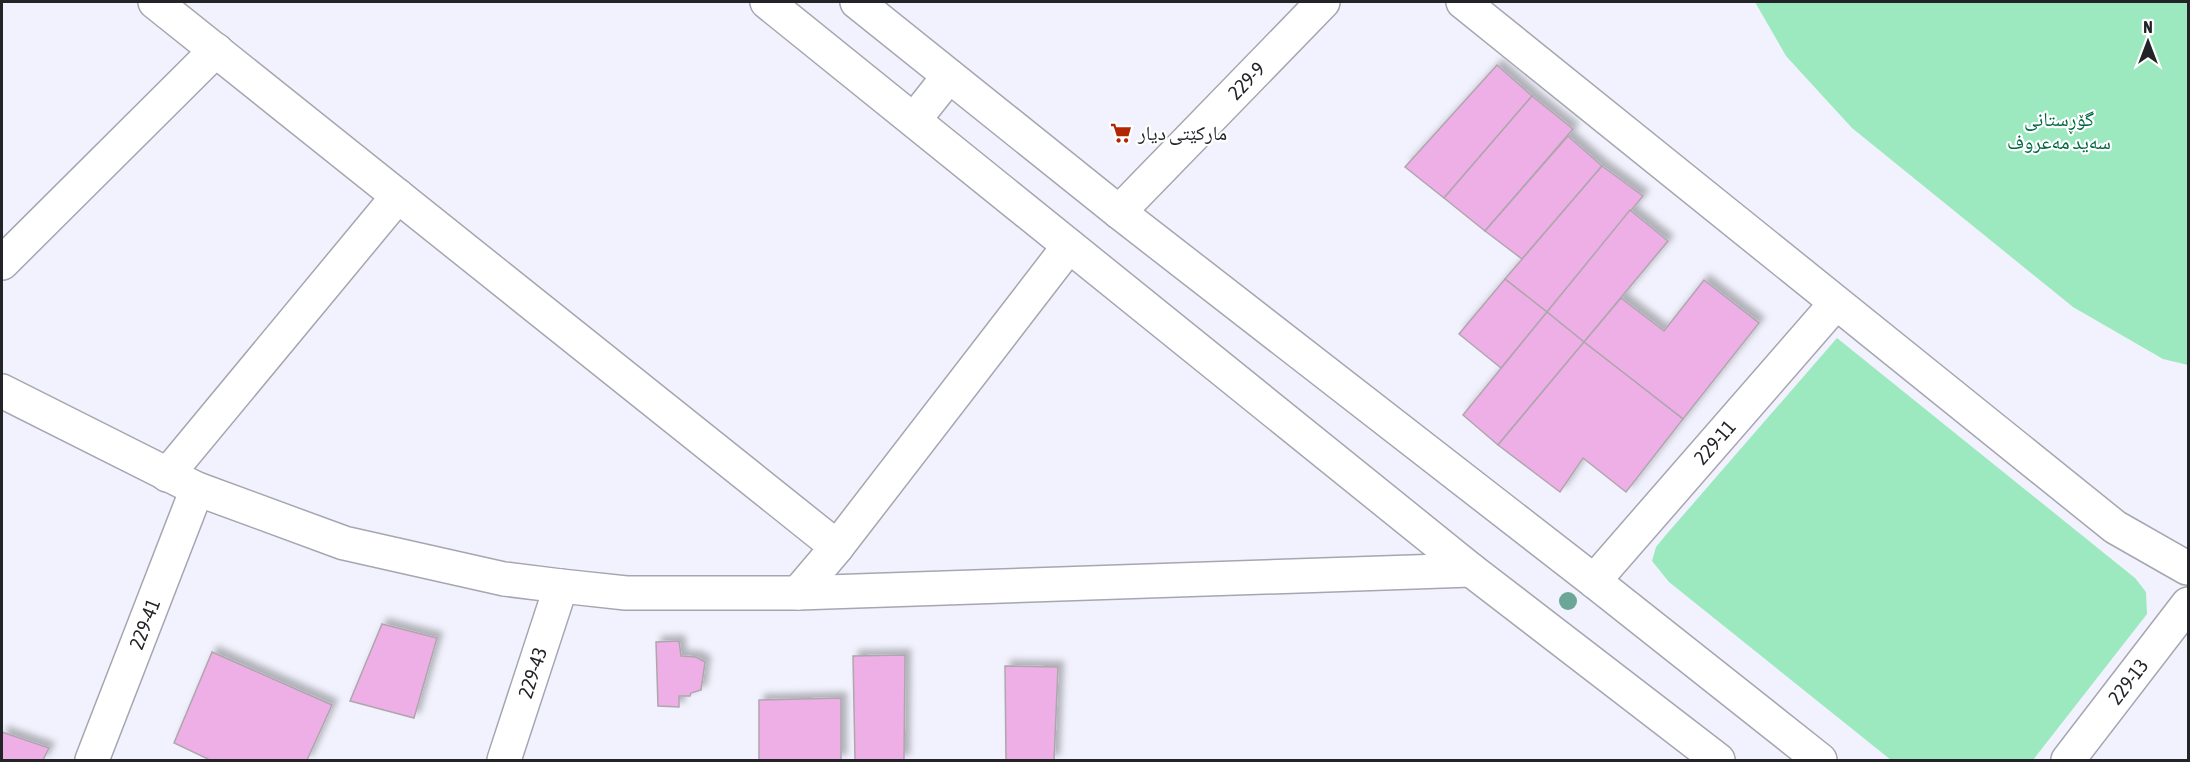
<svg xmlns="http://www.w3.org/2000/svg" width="2190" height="762" font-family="'Asap Condensed','Noto Naskh Arabic',sans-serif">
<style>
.green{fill:#9ce9bf}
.building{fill:#edafe5;stroke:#afa6ad;stroke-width:1.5;filter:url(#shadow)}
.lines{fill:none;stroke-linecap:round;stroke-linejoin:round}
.minor-casing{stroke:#a5a6b0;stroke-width:36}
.tertiary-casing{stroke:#a5a6b0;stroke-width:36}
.minor{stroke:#fff;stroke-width:33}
.tertiary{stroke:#fff;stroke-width:33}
.tree{fill:#6ca696}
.labels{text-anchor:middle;stroke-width:4.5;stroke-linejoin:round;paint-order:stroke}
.street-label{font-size:20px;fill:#232428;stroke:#fff}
.park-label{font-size:20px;fill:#006841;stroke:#fff}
.poi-label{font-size:20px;fill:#232428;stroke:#fff;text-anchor:start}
</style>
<defs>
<filter id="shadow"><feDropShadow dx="5.5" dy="-5.5" stdDeviation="3" flood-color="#0004"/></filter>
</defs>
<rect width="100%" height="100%" fill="#f1f2fd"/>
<!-- green -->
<g class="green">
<polygon points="1755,2 2188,2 2188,365 2163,359 2073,307 1852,128 1786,56"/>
<polygon points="1837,338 2135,578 2146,592 2147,614 2033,760 1891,760 1669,582 1652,561 1656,547 1665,536"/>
</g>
<!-- building -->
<g class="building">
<polygon points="1497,65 1532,96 1444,198 1405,167"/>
<polygon points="1532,96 1573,129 1485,231 1444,198"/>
<polygon points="1568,136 1602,166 1522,259 1485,231"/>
<polygon points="1602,166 1643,196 1547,312 1505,279"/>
<polygon points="1630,210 1668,241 1584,342 1547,312"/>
<polygon points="1505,279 1547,312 1501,368 1459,334"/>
<polygon points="1704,280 1759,323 1683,419 1584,342 1621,298 1664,331"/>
<polygon points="1547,312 1584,342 1498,445 1463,415"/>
<polygon points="1584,342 1683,419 1626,492 1583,458 1560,492 1498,445"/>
<polygon points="382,624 437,638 414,718 350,701"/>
<polygon points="679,641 681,656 696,657 705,662 701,690 691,693 690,696 679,696 679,707 658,706 656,642"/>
<polygon points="212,652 332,705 307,760 210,760 174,743"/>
<polygon points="905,655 904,760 855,760 853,656"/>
<polygon points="1005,666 1058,667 1054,760 1006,760"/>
<polygon points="841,698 841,760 759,760 759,700"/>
<polygon points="2,732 49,748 43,760 2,760"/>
</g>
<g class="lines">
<defs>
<g id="minor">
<polyline points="155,2 837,547"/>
<polyline points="1463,2 2115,527 2187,568"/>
<path id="s1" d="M1119 212 1323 2"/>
<polyline points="2,263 216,50"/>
<polyline points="167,475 398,196"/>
<path id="s2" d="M1594 581 1836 303"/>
<polyline points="798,593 837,547 1069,246"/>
<path id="s3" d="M92 760 197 489"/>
<path id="s4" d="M504 760 561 586"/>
<path id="s5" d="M2068 760 2188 604"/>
</g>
<g id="tertiary">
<polyline points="767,2 1471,570 1718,760"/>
<polyline points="857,2 1119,212 1594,581 1820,760"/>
<polyline points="914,120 949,76"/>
<polyline points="2,391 197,489 344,543 504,579 561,586 626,593 798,593 1471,570"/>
</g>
</defs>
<!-- minor casing -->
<use href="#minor" class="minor-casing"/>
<!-- tertiary casing -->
<use href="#tertiary" class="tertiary-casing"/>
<!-- minor -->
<use href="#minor" class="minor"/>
<!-- tertiary -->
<use href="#tertiary" class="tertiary"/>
</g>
<!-- trees -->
<circle class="tree" cx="1568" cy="601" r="9"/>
<!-- icons -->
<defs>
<symbol id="supermarket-bare" viewBox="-9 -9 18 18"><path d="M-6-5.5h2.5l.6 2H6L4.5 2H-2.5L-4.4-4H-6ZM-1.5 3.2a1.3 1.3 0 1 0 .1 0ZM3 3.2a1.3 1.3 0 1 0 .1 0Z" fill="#b12502" stroke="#fff" stroke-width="2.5" paint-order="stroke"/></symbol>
</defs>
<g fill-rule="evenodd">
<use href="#supermarket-bare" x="1106" y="118" width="30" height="30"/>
</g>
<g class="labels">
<!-- street labels -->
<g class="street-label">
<text dy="7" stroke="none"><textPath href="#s1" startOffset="183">229-9</textPath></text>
<text dy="7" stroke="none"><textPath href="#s2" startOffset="184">229-11</textPath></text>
<text dy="7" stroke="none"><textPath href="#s3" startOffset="146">229-41</textPath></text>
<text dy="7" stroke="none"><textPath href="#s4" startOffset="92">229-43</textPath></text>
<text dy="7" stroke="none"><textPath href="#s5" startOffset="99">229-13</textPath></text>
</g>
<!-- park labels -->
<g class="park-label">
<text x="2059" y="126">گۆڕستانی<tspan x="2059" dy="23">سەید مەعروف</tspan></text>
</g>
<!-- poi labels -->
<g class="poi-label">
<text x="1138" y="140">مارکێتی دیار</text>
</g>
</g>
<!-- border -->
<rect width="2190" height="762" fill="none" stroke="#232428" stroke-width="6"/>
<!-- north arrow -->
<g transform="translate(2148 42)" stroke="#ffffff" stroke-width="4.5" paint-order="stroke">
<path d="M0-4.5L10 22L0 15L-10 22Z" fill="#232428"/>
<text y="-9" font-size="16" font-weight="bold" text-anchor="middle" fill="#232428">N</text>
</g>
</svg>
